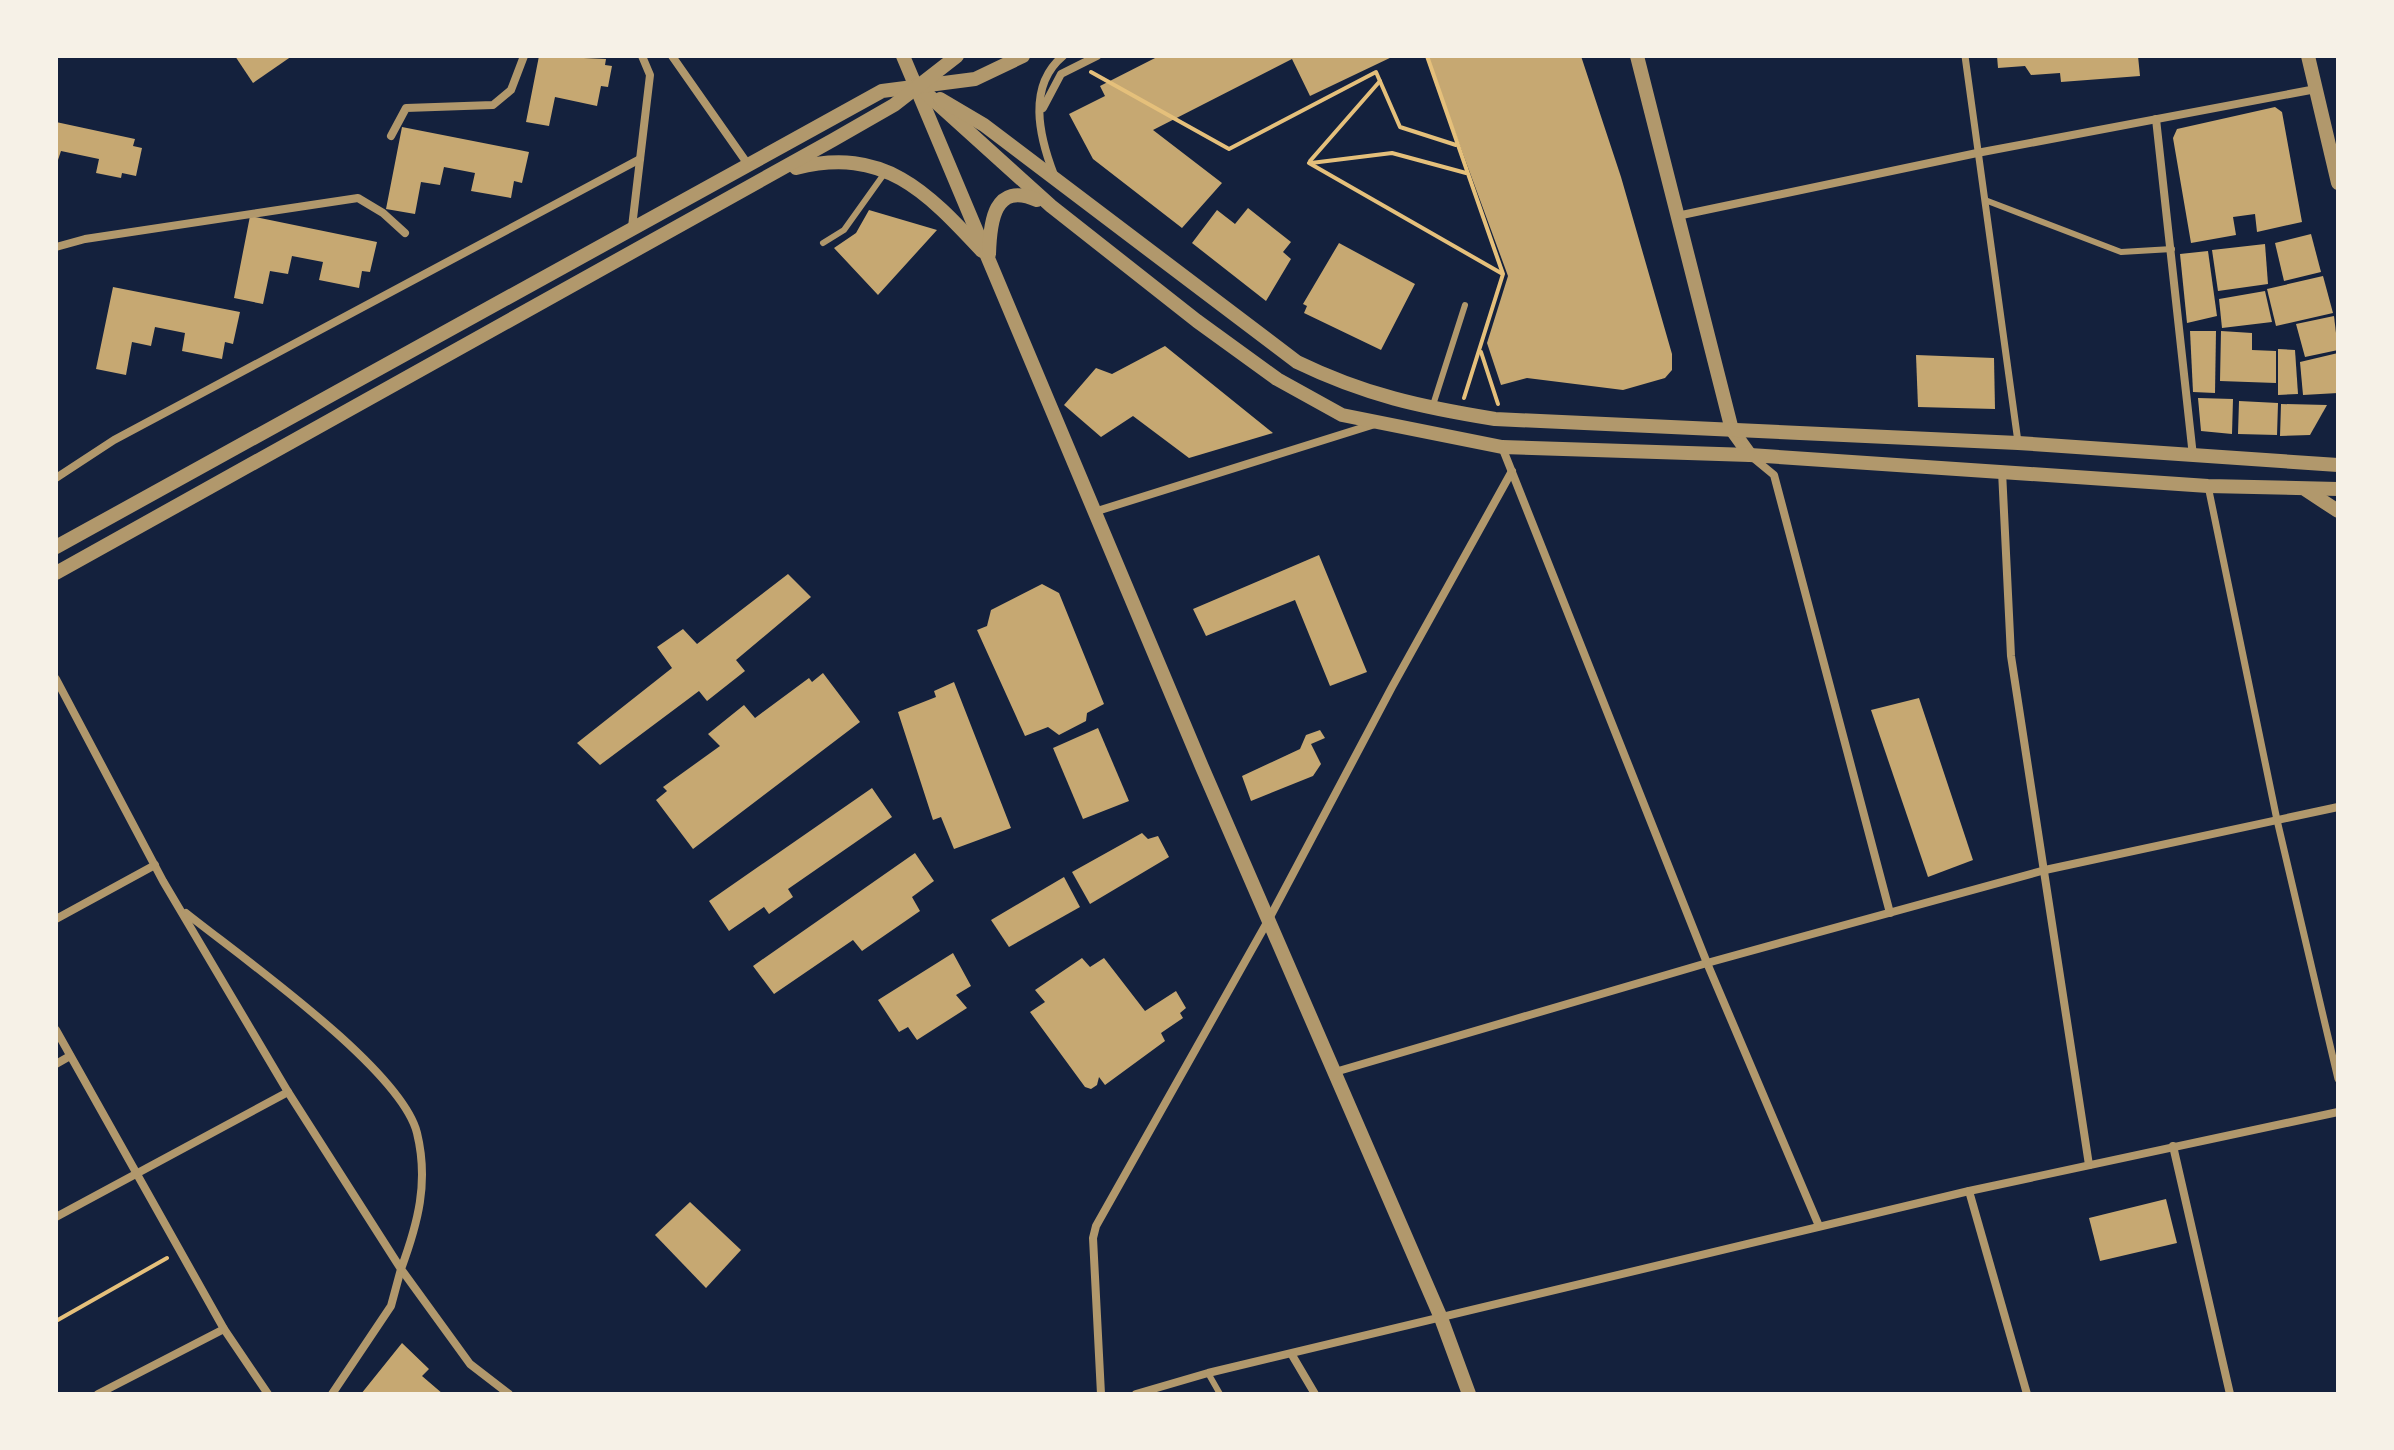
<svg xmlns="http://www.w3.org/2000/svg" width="2394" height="1450" font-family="Lato,sans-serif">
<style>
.building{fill:#c6a872}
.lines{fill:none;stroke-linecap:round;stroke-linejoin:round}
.path{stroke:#e5c07b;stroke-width:4}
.service{stroke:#b1986c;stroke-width:6}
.pedestrian{stroke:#b1986c;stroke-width:7}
.minor{stroke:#b1986c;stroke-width:8}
.tertiary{stroke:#b1986c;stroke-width:14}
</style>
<rect width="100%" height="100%" fill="#14213d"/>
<!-- building -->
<g class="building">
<polygon points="235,56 292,56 253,83"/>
<polygon points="539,56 606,59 605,65 612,66 608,87 601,86 597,106 555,97 549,126 526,122"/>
<polygon points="1159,56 1394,56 1310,96 1292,59 1153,130 1222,183 1182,228 1093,159 1069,114 1105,96 1100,86"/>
<polygon points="1427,56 1581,56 1621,177 1672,354 1672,370 1665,378 1623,390 1527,378 1501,385 1487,343 1508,276"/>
<polygon points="1997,56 2138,56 2140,76 2061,82 2060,73 2031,75 2025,66 1998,68"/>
<polygon points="2275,107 2282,112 2302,222 2257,232 2255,214 2233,217 2236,235 2191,243 2173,138 2177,129"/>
<polygon points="56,122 135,139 133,146 142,148 136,176 122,173 121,178 96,173 99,159 61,151 56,166"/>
<polygon points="402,127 529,152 522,183 514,181 511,198 471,191 475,173 444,167 440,185 421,182 415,214 386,209"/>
<polygon points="1248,208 1291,242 1283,252 1291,259 1266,301 1192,243 1217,210 1235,224"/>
<polygon points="869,210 937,230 878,295 834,248 856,233"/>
<polygon points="250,216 377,242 370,272 362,271 359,288 319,280 323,262 292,256 288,274 270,271 263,304 234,298"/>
<polygon points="2311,234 2321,272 2284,281 2275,243"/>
<polygon points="1339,243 1415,284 1381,350 1304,313 1307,306 1303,304"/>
<polygon points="2265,244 2268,284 2218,291 2212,250"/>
<polygon points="2208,251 2217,316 2187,323 2180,254"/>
<polygon points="2323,276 2333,313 2276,326 2267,289"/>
<polygon points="113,287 240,312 233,344 225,342 222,359 182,351 185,333 155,327 151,346 132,342 126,375 96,369"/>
<polygon points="2265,291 2272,322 2222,328 2219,299"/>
<polygon points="2334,316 2338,350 2305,357 2296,324"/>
<polygon points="2190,331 2216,331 2215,393 2193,392"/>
<polygon points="2221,331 2252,333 2252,350 2276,351 2276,383 2220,381"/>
<polygon points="1165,346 1273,433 1189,458 1133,416 1101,437 1064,405 1096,368 1112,374"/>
<polygon points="2278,349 2295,350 2298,394 2278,395"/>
<polygon points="2338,353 2338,393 2303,395 2300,362"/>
<polygon points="1916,355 1994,358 1995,409 1918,407"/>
<polygon points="2198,398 2233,399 2232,434 2201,431"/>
<polygon points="2239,401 2278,403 2277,435 2238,434"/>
<polygon points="2281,404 2327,405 2310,435 2280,436"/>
<polygon points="1319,555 1367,672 1330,686 1295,600 1206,636 1193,609"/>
<polygon points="788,574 811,597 736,660 745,671 707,701 699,691 600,765 577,743 672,668 657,647 683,629 697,644"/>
<polygon points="1042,584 1059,593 1104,704 1087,713 1086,721 1059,735 1048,727 1025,736 977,630 987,626 991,610"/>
<polygon points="823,673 860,722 693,849 656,800 667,791 663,787 720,746 708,734 744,705 755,718 809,678 812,682"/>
<polygon points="954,682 1011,828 954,849 941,817 933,820 898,712 936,697 934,691"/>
<polygon points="1919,698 1973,860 1928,877 1871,710"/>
<polygon points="1098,728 1129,801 1083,819 1053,748"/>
<polygon points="1320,730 1325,738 1311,744 1321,764 1313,776 1251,801 1242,776 1300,749 1306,735"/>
<polygon points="872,788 892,817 788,889 793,897 769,914 764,907 729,931 709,901"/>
<polygon points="1142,833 1148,839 1158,836 1169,857 1090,904 1072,872"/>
<polygon points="915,853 934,881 912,897 920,911 862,951 853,940 774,994 753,966"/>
<polygon points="1064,877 1080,907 1009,947 991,920"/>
<polygon points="953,953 971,986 956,995 967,1008 917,1040 908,1027 899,1032 878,1000"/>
<polygon points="1082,958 1090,967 1104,958 1145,1011 1176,991 1186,1008 1180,1013 1183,1018 1161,1033 1165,1041 1105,1085 1099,1077 1097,1085 1091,1089 1085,1087 1030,1012 1045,1002 1035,990"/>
<polygon points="2166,1199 2177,1243 2100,1261 2089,1218"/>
<polygon points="690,1202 741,1250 706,1288 655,1235"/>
<polygon points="402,1343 429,1369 422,1376 443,1394 361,1394"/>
</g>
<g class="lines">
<!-- path -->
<g class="path">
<polyline points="1427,56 1503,274 1464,398"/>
<polyline points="1091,72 1229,149 1376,72 1400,127 1456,145"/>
<polyline points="1310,161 1380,81"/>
<polyline points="1309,163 1501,273"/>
<polyline points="1311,163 1392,153 1466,173"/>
<polyline points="1481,352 1498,404"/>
<polyline points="56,1321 167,1258"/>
</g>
<!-- service -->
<g class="service">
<polyline points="1985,200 2121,252 2172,249"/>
<polyline points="823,243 844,230 884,174"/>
<polyline points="1433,405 1465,305"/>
<polyline points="1208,1373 1220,1394"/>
</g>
<!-- pedestrian -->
<g class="pedestrian">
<polyline points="1965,56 2018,442"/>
<polyline points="2208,486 2277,820 2338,1079"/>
</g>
<!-- minor -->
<g class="minor">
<polyline points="672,56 747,163"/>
<polyline points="1043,108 1061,74 1097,56"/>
<polyline points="2156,119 2193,456"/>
<polyline points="391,136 406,108 493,105 511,90 524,56"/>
<path d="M1054 175C1039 136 1027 86 1063 56"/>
<polyline points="1677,216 1977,153 2316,89"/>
<polyline points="632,227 650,75 642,56"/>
<polyline points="56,247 85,239 358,198 383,213 405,233"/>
<polyline points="1502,447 1707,963 1819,1226"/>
<polyline points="1751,456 1774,475 1890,913"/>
<polyline points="2002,471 2011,656 2089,1165"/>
<polyline points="56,478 114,440 640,159"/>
<polyline points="1094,512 1375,424"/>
<polyline points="56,679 163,881 288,1092 401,1269 391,1306 332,1394"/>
<path d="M186 913C241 957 401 1069 417 1133 429 1182 418 1223 401 1269L470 1364 509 1394"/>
<polyline points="56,919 155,865"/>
<polyline points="56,1030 224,1329 268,1394"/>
<polyline points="56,1064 70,1056"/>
<polyline points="1335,1072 1707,963 2045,870 2338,807"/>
<polyline points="2173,1146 2230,1394"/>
<polyline points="1969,1191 2027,1394"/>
<polyline points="56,1217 288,1092"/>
<polyline points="1292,1355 1315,1394"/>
<polyline points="98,1394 224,1329"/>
<polyline points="1101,1394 1093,1238 1096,1226 1269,919 1392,687 1512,471"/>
<polyline points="1136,1394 1208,1373 1969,1191 2338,1112"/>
</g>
<!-- tertiary -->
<g class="tertiary">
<polyline points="903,56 1202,767 1441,1318 1469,1394"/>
<polyline points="1637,56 1732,430 1750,455"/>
<polyline points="2308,56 2338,183"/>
<polyline points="917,85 1051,206 1197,321 1277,379 1342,415 1502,447 1750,455 2208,486 2338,489"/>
<path d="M940 99 984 125 1297 362C1365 395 1421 407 1495 419L2018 443 2338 465"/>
<path d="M796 168C884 146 926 191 982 251"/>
<path d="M989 254C990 222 994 181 1037 200"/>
<polyline points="2306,490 2338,511"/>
<polyline points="56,547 882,91 975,79 1023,56"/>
<polyline points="56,573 833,140 894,105 957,56"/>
</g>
</g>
<!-- border -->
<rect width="2394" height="1450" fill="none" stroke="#f6f1e7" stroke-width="116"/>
</svg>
